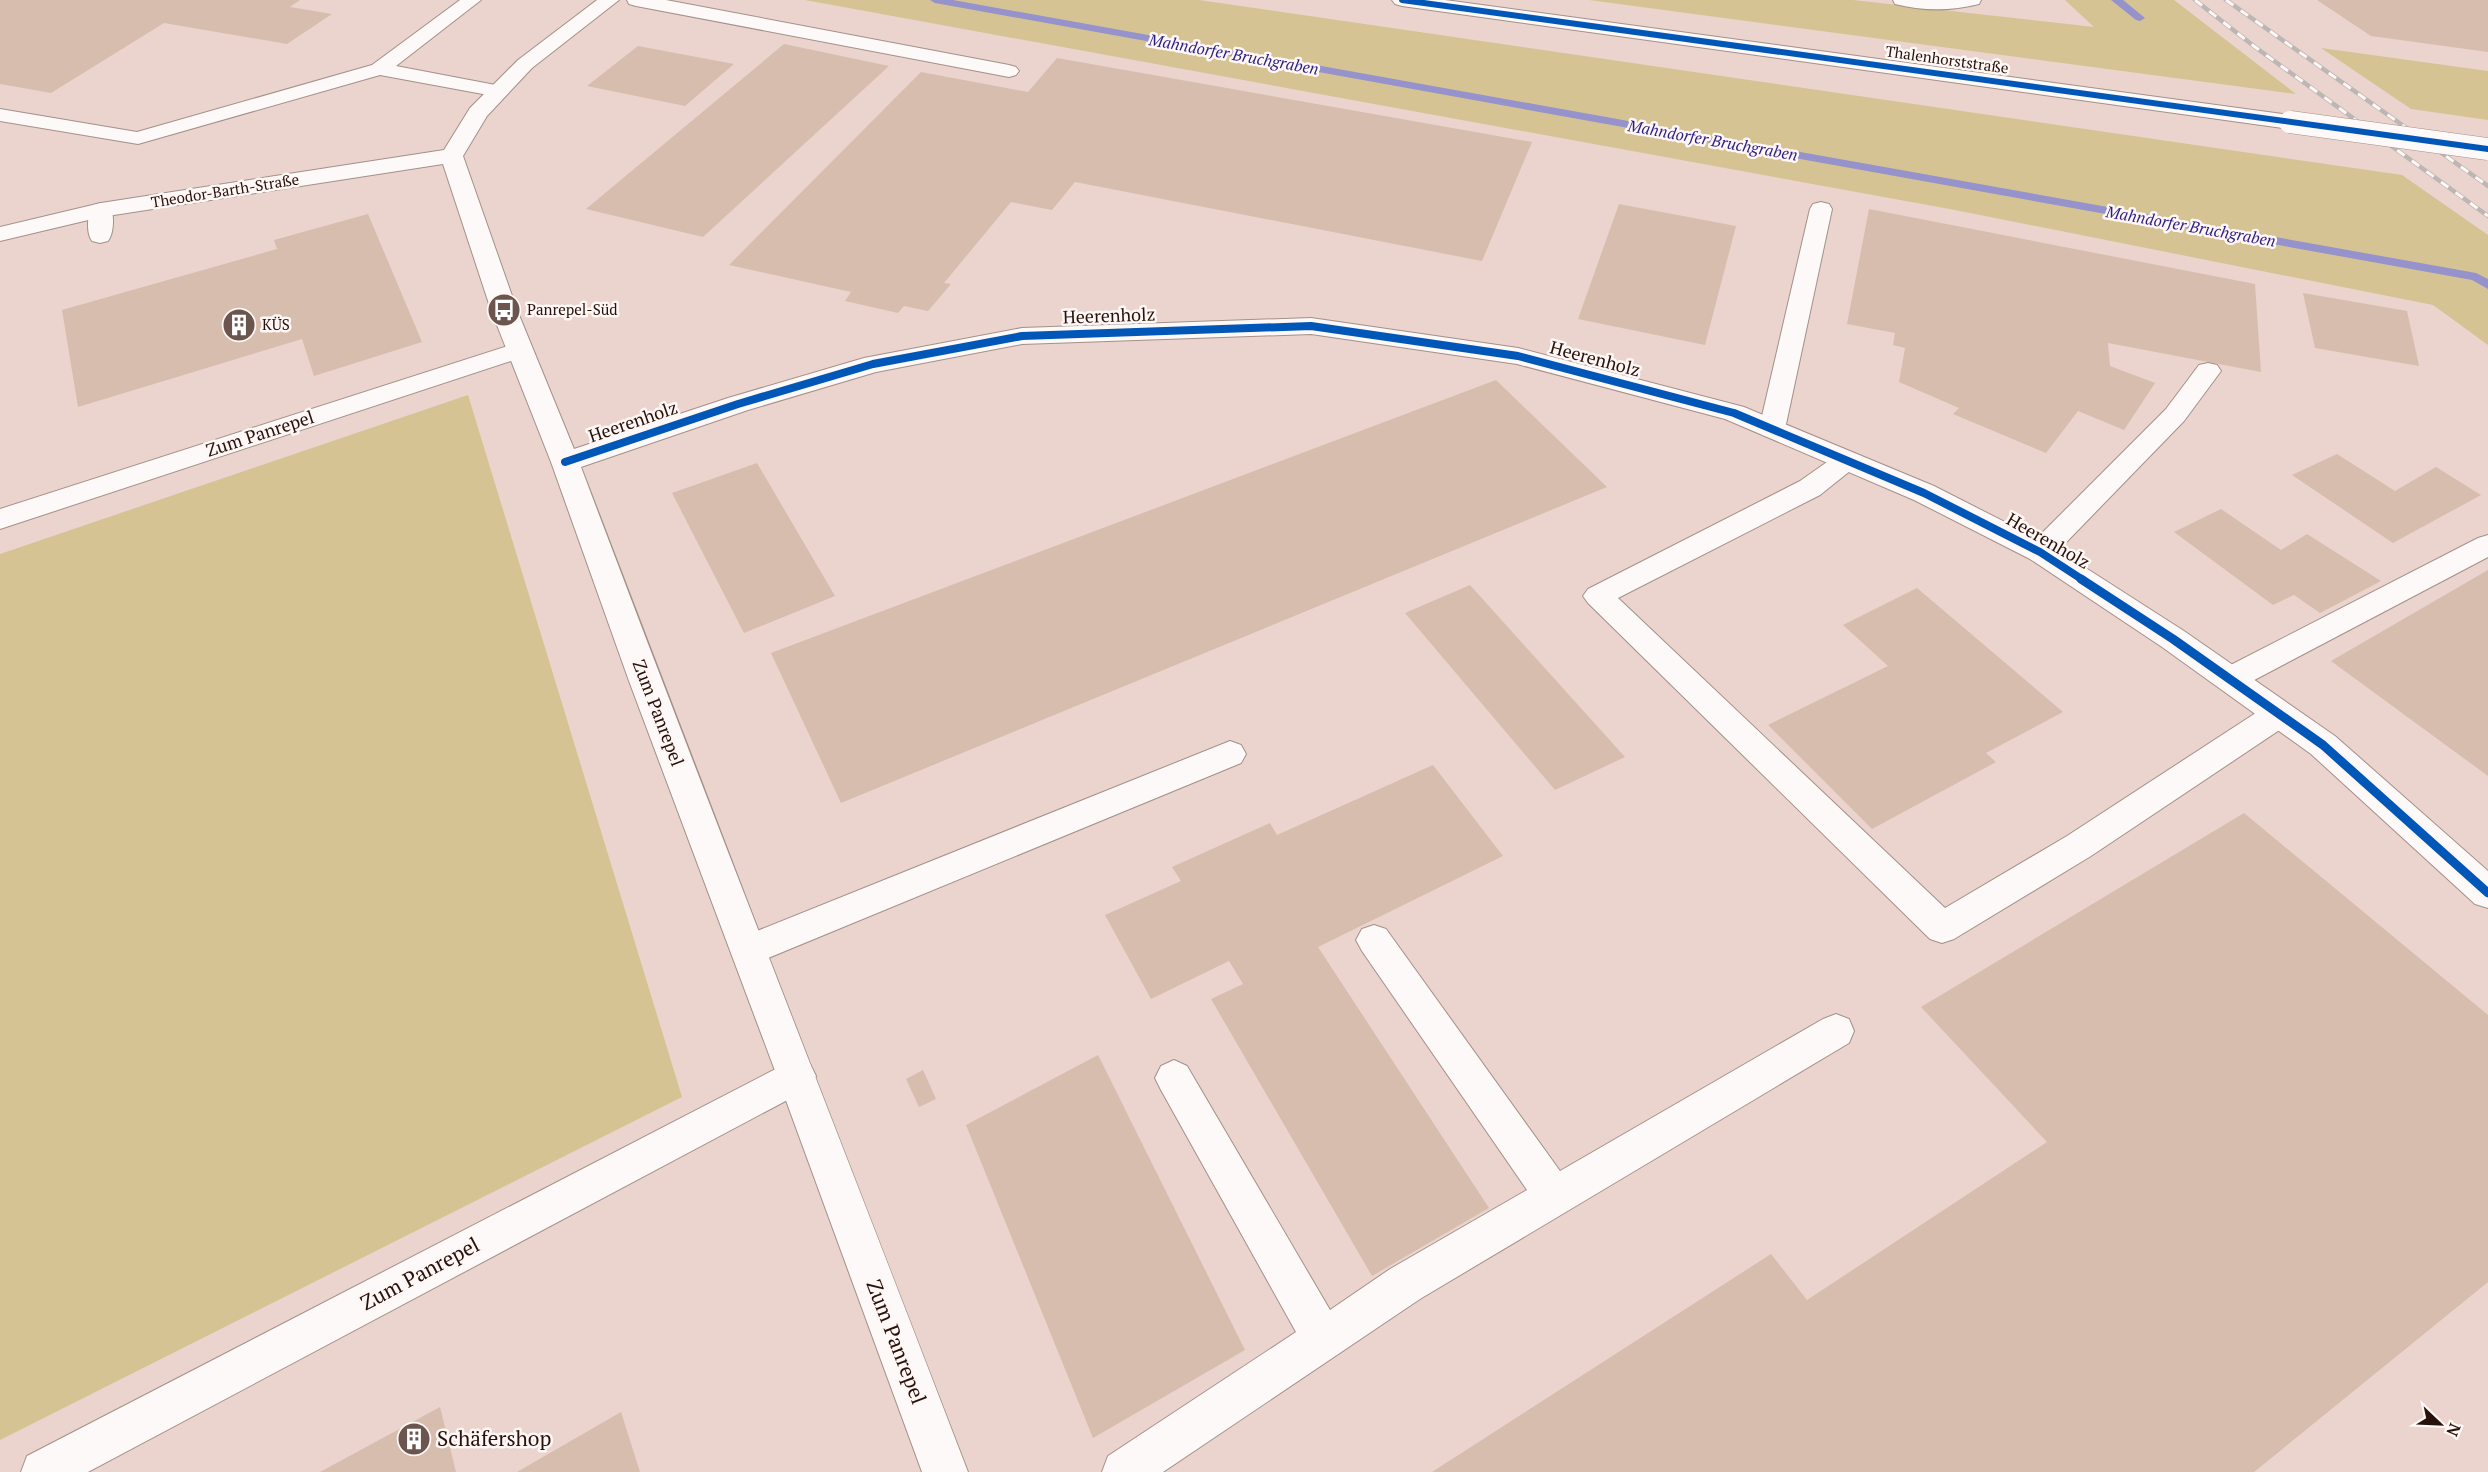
<svg xmlns="http://www.w3.org/2000/svg" width="2488" height="1472" font-family="'PT Serif',serif">
<style>
.green{fill:#d5c394}
.lines{fill:none;stroke-linecap:round;stroke-linejoin:round}
.stream{fill:#9592cc;fill-rule:evenodd}
.building{fill:#d7bdad}
.service-casing{stroke:#a49089;stroke-width:2}
.minor-casing{stroke:#a49089;stroke-width:2}
.secondary-casing{stroke:#a49089;stroke-width:2}
.service{fill:#fcf9f8;fill-rule:evenodd}
.minor{fill:#fcf9f8;fill-rule:evenodd}
.secondary{fill:#fcf9f8;fill-rule:evenodd}
.rail-casing{stroke:#bcb6b4;stroke-width:4.5}
.rail{stroke:#fef7f5;stroke-width:3;stroke-dasharray:9;stroke-linecap:butt}
.secondary-bridge-casing{stroke:#a49089;stroke-width:23;stroke-linecap:butt}
.secondary-bridge{stroke:#fcf9f8;stroke-width:22}
.cycleway-far2-casing{stroke:#fef7f5;stroke-width:8}
.cycleway-far1-casing{stroke:#fef7f5;stroke-width:10}
.cycleway-casing{stroke:#fef7f5;stroke-width:13}
.cycleway-far2{stroke:#0057b8;stroke-width:6}
.cycleway-far1{stroke:#0057b8;stroke-width:8}
.cycleway{stroke:#0057b8;stroke-width:9}
.labels{text-anchor:middle;stroke-width:5;stroke-linejoin:round;paint-order:stroke}
.far-street-label{font-size:15px;fill:#28110a;stroke:#fef7f5}
.far-poi-label{font-size:15px;fill:#28110a;stroke:#fef7f5;text-anchor:start}
.far-water-label{font-size:16px;font-style:italic;fill:#2a1e84;stroke:#fef7f5}
.street-label{font-size:18px;fill:#28110a;stroke:#fef7f5}
.near-street-label{font-size:21px;fill:#28110a;stroke:#fef7f5}
.near-poi-label{font-size:21px;fill:#28110a;stroke:#fef7f5;text-anchor:start}
</style>
<rect width="100%" height="100%" fill="#ead4cd"/>
<!-- green -->
<g class="green">
<polygon points="805,0 1199,0 2402,175 2488,235 2488,345 2433,305 1955,210"/>
<polygon points="1589,0 1853,0 2094,27 2065,0 2174,0 2296,94"/>
<polygon points="2321,48 2488,71 2488,120 2411,109"/>
<polygon points="468,395 682,1097 0,1440 0,554"/>
</g>
<g class="lines">
<!-- stream -->
<g class="stream">
<polygon points="930,0 953,0 2476,273 2488,279 2488,289 2472,280 935,3"/>
<polygon points="2111,0 2123,0 2145,18 2140,21 2136,20"/>
</g>
</g>
<!-- building -->
<g class="building">
<polygon points="0,0 300,0 290,7 332,14 287,44 164,23 51,93 0,84"/>
<polygon points="2317,0 2488,0 2488,52 2371,36"/>
<polygon points="784,44 889,66 703,237 586,209"/>
<polygon points="638,46 734,64 685,106 587,86"/>
<polygon points="1057,58 1532,142 1482,261 1075,182 1052,210 1011,202 944,283 951,284 928,311 904,306 898,313 845,301 851,292 729,265 921,72 1028,92"/>
<polygon points="1619,204 1736,226 1705,345 1578,319"/>
<polygon points="1869,209 2255,284 2261,372 2108,343 2110,366 2155,383 2124,430 2078,411 2046,453 1953,414 1959,408 1899,382 1905,348 1893,345 1895,333 1847,324"/>
<polygon points="368,214 422,342 314,376 302,339 78,407 62,310 277,249 274,240"/>
<polygon points="2303,293 2407,311 2419,366 2315,348"/>
<polygon points="1496,380 1607,487 841,803 771,653"/>
<polygon points="2337,454 2395,491 2436,467 2481,495 2393,543 2292,475"/>
<polygon points="757,463 835,596 744,633 672,493"/>
<polygon points="2221,509 2281,550 2307,534 2381,581 2320,613 2294,595 2273,605 2174,532"/>
<polygon points="2488,570 2488,776 2331,661"/>
<polygon points="1470,585 1625,757 1555,790 1405,613"/>
<polygon points="1917,588 2063,712 1986,753 1996,762 1872,829 1768,725 1888,666 1843,625"/>
<polygon points="1433,765 1503,856 1318,947 1489,1208 1372,1276 1211,999 1243,984 1229,961 1151,999 1105,915 1181,881 1172,867 1270,823 1277,835"/>
<polygon points="2244,813 2488,1015 2488,1282 2254,1472 1432,1472 1771,1254 1807,1300 2047,1142 1921,1007"/>
<polygon points="1098,1055 1245,1350 1093,1438 966,1125"/>
<polygon points="923,1070 936,1099 919,1107 906,1079"/>
<polygon points="440,1407 456,1472 320,1472"/>
<polygon points="621,1412 640,1472 517,1472"/>
</g>
<g class="lines">
<defs>
<g id="service">
<polygon points="460,0 481,0 396,66 506,87 509,91 506,95 499,97 380,75 138,144 0,121 0,109 137,132 372,65"/>
<polygon points="627,0 666,0 1009,65 1016,67 1019,71 1016,75 1009,77 636,6 629,4"/>
<path d="M1893 0H1981L1979 4C1952 11 1922 11 1895 4Z"/>
<polygon points="1821,202 1829,204 1832,209 1785,429 1781,435 1772,438 1763,435 1759,429 1810,209 1813,204"/>
<path d="M101 203 109 205C115 213 114 233 108 241L100 243 92 241C86 233 87 213 93 205Z"/>
<polygon points="520,342 529,345 532,350 529,355 0,529 0,509"/>
<polygon points="2208,363 2217,365 2221,371 2184,421 2050,559 2040,562 2030,559 2026,552 2030,545 2166,409 2199,365"/>
<polygon points="1846,452 1855,455 1859,461 1855,467 1820,495 1618,598 1945,908 2067,836 2268,705 2279,702 2290,705 2295,714 2290,723 2091,856 1954,939 1942,943 1930,939 1588,603 1583,596 1588,589 1800,481 1837,455"/>
<polygon points="2488,535 2488,557 2241,687 2230,691 2219,687 2215,679 2219,671 2478,538"/>
<polygon points="1230,741 1241,745 1246,754 1241,763 761,961 749,966 737,961 731,950 737,939"/>
<polygon points="1374,925 1386,929 1560,1171 1823,1019 1836,1014 1849,1019 1854,1031 1849,1043 1420,1299 1163,1472 1102,1472 1108,1456 1296,1332 1161,1090 1155,1078 1161,1066 1174,1060 1187,1066 1330,1310 1390,1269 1527,1190 1362,951 1356,940 1362,929"/>
<polygon points="797,1058 810,1064 816,1076 810,1088 88,1472 21,1472 27,1456"/>
</g>
<path id="minor" d="M597 0H619L532 68 487 116 463 156 517 310 574 449 728 398 864 358 1022 328 1311 318 1518 348 1744 407 1934 486 2050 545 2184 631 2335 736 2488 871V908L2475 904 2311 754 2162 647 2030 559 1914 500 1725 419 1517 364 1311 334 1022 344 876 372 748 410 581 467C707 803 840 1137 968 1472H922L777 1076 629 681 551 462 491 310 443 164 101 217 0 241V227L101 203 444 150 470 108 518 60Z"/>
<polygon id="secondary" points="1392,0 1445,0 2290,115 2298,117 2301,122 2298,127 2290,129 1402,6 1395,4"/>
</defs>
<!-- service casing -->
<use href="#service" class="service-casing"/>
<!-- minor casing -->
<use href="#minor" class="minor-casing"/>
<!-- secondary casing -->
<use href="#secondary" class="secondary-casing"/>
<!-- service -->
<use href="#service" class="service"/>
<!-- minor -->
<use href="#minor" class="minor"/>
<!-- secondary -->
<use href="#secondary" class="secondary"/>
<defs>
<g id="rail">
<polyline points="2195,0 2255,47 2488,216"/>
<polyline points="2226,0 2488,186"/>
</g>
</defs>
<!-- rail casing -->
<use href="#rail" class="rail-casing"/>
<!-- rail -->
<use href="#rail" class="rail"/>
<defs>
<polyline id="secondary-bridge" points="2290,122 2488,149"/>
</defs>
<!-- secondary-bridge casing -->
<use href="#secondary-bridge" class="secondary-bridge-casing"/>
<!-- secondary-bridge -->
<use href="#secondary-bridge" class="secondary-bridge"/>
<defs>
<polyline id="cycleway-far2" points="1402,0 2488,149"/>
<polyline id="cycleway-far1" points="565,462 738,404 873,364 1022,336 1311,326 1518,356 1734,413 1924,493 2040,552 2083,580"/>
<polyline id="cycleway" points="2081,579 2173,639 2323,745 2488,893"/>
</defs>
<!-- cycleway-far2 casing -->
<use href="#cycleway-far2" class="cycleway-far2-casing"/>
<!-- cycleway-far1 casing -->
<use href="#cycleway-far1" class="cycleway-far1-casing"/>
<!-- cycleway casing -->
<use href="#cycleway" class="cycleway-casing"/>
<!-- cycleway-far2 -->
<use href="#cycleway-far2" class="cycleway-far2"/>
<!-- cycleway-far1 -->
<use href="#cycleway-far1" class="cycleway-far1"/>
<!-- cycleway -->
<use href="#cycleway" class="cycleway"/>
</g>
<!-- icons -->
<defs>
<symbol id="bus-disc" viewBox="-11 -11 22 22"><circle r="9.5" fill="#6c554e" stroke="#fef7f5"/><path d="M-5-6H5V4H4V6H2V4H-2V6H-4V4H-5ZM-3.5-4V0h7V-4ZM-3.5 1.2v1.5H-2V1.2ZM2 1.2v1.5H3.5V1.2Z" fill="#fff"/></symbol>
<symbol id="building-disc" viewBox="-11 -11 22 22"><circle r="9.5" fill="#6c554e" stroke="#fef7f5"/><path d="M-4-6H4V6H1V3H-1V6H-4ZM-2.5-4.3h1.7v1.8h-1.7ZM.8-4.3h1.7v1.8H.8ZM-2.5-1h1.7V.8h-1.7ZM.8-1h1.7V.8H.8Z" fill="#fff"/></symbol>
</defs>
<g fill-rule="evenodd">
<use href="#bus-disc" x="485" y="291" width="38" height="38"/>
<use href="#building-disc" x="220" y="306" width="38" height="38"/>
<use href="#building-disc" x="395" y="1420" width="38" height="38"/>
</g>
<g class="labels">
<!-- far-street labels -->
<g class="far-street-label">
<text transform="translate(1947 60) rotate(8)" y="5">Thalenhorststraße</text>
<text transform="translate(225 191) rotate(-9)" y="5">Theodor-Barth-Straße</text>
</g>
<!-- far-poi labels -->
<g class="far-poi-label">
<text x="527" y="315">Panrepel-Süd</text>
<text x="262" y="330">KÜS</text>
</g>
<!-- far-water labels -->
<g class="far-water-label">
<text transform="translate(1234 54) rotate(10)" y="6">Mahndorfer Bruchgraben</text>
<text transform="translate(1713 140) rotate(10)" y="6">Mahndorfer Bruchgraben</text>
<text transform="translate(2191 226) rotate(10)" y="6">Mahndorfer Bruchgraben</text>
</g>
<!-- street labels -->
<g class="street-label">
<text transform="translate(1109 316) rotate(-2)" y="6">Heerenholz</text>
<text transform="translate(1595 359) rotate(15)" y="6">Heerenholz</text>
<text transform="translate(633 422) rotate(-19)" y="6">Heerenholz</text>
<text transform="translate(260 434) rotate(-18)" y="6">Zum Panrepel</text>
<text transform="translate(2048 541) rotate(30)" y="6">Heerenholz</text>
<text transform="translate(658 713) rotate(69)" y="6">Zum Panrepel</text>
</g>
<!-- near-street labels -->
<g class="near-street-label">
<text transform="translate(420 1274) rotate(-28)" y="7">Zum Panrepel</text>
<text transform="translate(896 1342) rotate(69)" y="7">Zum Panrepel</text>
</g>
<!-- near-poi labels -->
<g class="near-poi-label">
<text x="437" y="1446">Schäfershop</text>
</g>
</g>
<!-- north arrow -->
<g transform="translate(2440 1424) rotate(113)" stroke="#fef7f5" stroke-width="4.5" paint-order="stroke">
<path d="M0-4.5L10 22L0 15L-10 22Z" fill="#28110a"/>
<text y="-9" font-size="16" font-weight="bold" text-anchor="middle" fill="#28110a">N</text>
</g>
</svg>
